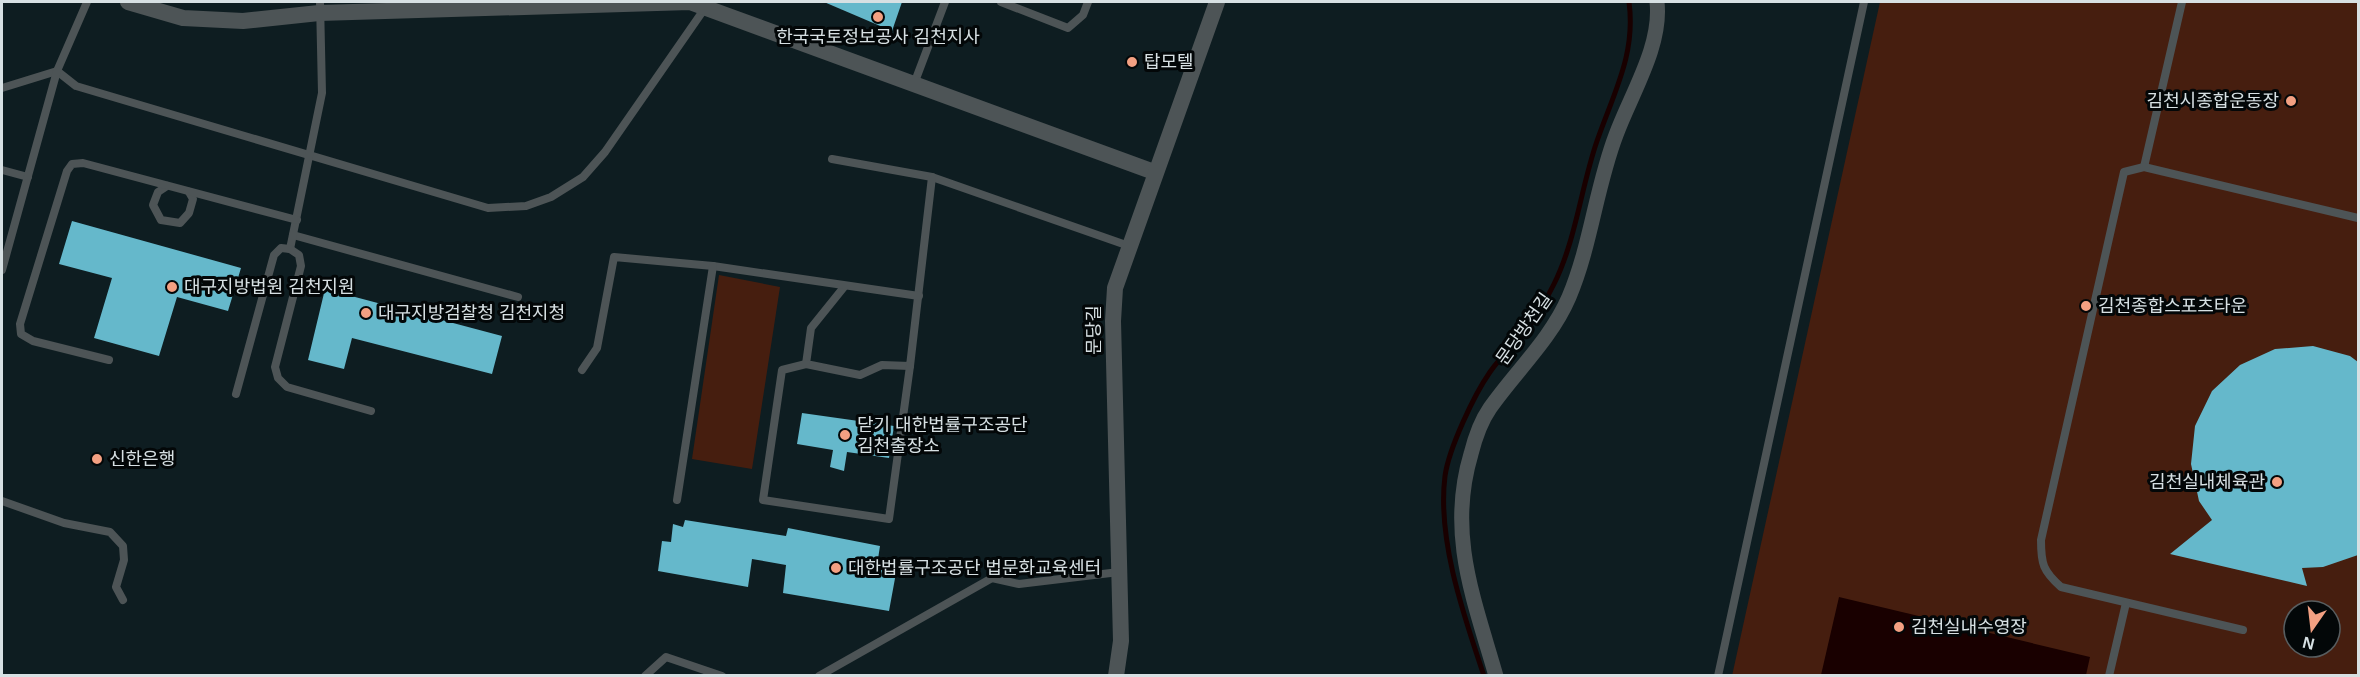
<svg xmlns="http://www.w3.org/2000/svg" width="2360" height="677" font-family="Arial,'Noto Sans KR',sans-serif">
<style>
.green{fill:#461e0f;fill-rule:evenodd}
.water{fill:#190000}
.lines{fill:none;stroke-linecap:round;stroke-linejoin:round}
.stream{stroke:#190000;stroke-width:5}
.building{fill:#65b8cb}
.service{stroke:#4d5456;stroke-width:8}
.minor{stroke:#4d5456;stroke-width:15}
.tertiary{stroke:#4d5456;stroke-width:16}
.poi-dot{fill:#f3a082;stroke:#030708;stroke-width:2}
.labels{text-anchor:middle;stroke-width:6;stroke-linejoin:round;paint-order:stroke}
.poi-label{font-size:18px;fill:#d7e0e3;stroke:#030708;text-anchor:start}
.street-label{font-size:18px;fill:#d7e0e3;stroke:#030708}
</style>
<rect width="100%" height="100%" fill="#0e1d21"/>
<!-- green -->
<g class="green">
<path d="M1880 2H2358V675L1732 676ZM2294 611H2330V647H2294Z"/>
<polygon points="719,275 780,287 752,469 692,459"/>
</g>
<!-- water -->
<polygon class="water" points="1839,597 2090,657 2086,675 1821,675"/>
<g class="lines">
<!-- stream -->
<path class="stream" d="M1484 676C1464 616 1437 540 1445 476 1449 448 1474 395 1490 372 1500 357 1514 345 1526 331 1536 317 1546 300 1554 284 1576 240 1581 187 1597 141 1614 92 1636 54 1629 2"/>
</g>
<!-- building -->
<g class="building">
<polygon points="824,2 902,2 892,31"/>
<polygon points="72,221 241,268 228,311 177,297 159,356 94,338 112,278 59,264"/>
<polygon points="325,289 502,336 492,374 352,338 344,369 308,360"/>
<polygon points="2313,346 2350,356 2358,362 2358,555 2323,567 2302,568 2307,586 2170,554 2212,520 2199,501 2191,464 2195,426 2212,391 2240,365 2275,349"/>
<polygon points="802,413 894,426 889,458 847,452 844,471 830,467 833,450 797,444"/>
<polygon points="685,520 786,536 788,528 880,546 878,559 889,561 885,571 896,573 889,611 783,593 786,565 752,559 748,587 658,571 662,541 671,542 673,524 683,527"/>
</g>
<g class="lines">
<!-- service -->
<g class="service">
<polyline points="1001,2 1068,28 1083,15 1088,2"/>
<polyline points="914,84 945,2"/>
<polyline points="2,88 57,71 76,86 488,208 526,206 551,197 583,177 605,152 705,8"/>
<polyline points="832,159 932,177 1129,246"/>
<polyline points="2144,167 2182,2"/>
<polyline points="2,170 28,177"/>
<polyline points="167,186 158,192 153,205 161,220 180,223 189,213 193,199 189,192"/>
<polyline points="293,235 518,297"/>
<polyline points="290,249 322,93 320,2"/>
<polyline points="2,270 57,71 87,2"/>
<polyline points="844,287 811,328 806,364 860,375 882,365 910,366 932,177"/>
<polyline points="109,360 33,341 21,334 20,324 67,171 72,164 83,163 297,220"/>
<polyline points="806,364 782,370 763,500 889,519 910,366"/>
<polyline points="582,370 597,348 614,257 713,266 919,296"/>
<polyline points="236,394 274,255 281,248 290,249 299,255 301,266 275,367 278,378 287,387 371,411"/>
<polyline points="677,500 713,266"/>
<polyline points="2,501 64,523 110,532 123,546 124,560 116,587 123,600"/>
<path d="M2243 630 2061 587C2043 571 2041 564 2041 540L2124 172 2144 167 2358 218"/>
<polyline points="645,676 666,657 722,676"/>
<polyline points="819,676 992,578 1019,584 1119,572"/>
<polyline points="1718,676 1864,2"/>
<polyline points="2109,676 2126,603"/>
</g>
<!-- minor -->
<path class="minor" d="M1496 676C1474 599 1447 534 1471 454 1475 438 1481 421 1490 408 1516 371 1551 339 1569 297 1591 245 1596 187 1616 135 1631 94 1662 46 1657 2"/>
<!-- tertiary -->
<g class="tertiary">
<polyline points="128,2 183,18 243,21 319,13 690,2 1154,172"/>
<polyline points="1116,676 1121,641 1113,321 1115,288 1217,2"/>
</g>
</g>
<!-- markers -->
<g class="poi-dot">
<circle cx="878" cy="17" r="6"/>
<circle cx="1132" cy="62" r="6"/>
<circle cx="2291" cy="101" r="6"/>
<circle cx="172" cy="287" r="6"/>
<circle cx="2086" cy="306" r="6"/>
<circle cx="366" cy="313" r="6"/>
<circle cx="845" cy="435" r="6"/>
<circle cx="97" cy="459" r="6"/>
<circle cx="2277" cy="482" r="6"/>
<circle cx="836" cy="568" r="6"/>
<circle cx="1899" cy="627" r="6"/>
</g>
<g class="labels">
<!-- poi labels -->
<g class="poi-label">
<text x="878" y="43" text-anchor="middle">한국국토정보공사 김천지사</text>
<text x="1144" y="68">탑모텔</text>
<text x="2279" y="107" text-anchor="end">김천시종합운동장</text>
<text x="184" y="293">대구지방법원 김천지원</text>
<text x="2098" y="312">김천종합스포츠타운</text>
<text x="378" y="319">대구지방검찰청 김천지청</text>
<text x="857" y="431">닫기 대한법률구조공단<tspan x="857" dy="21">김천출장소</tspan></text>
<text x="109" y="465">신한은행</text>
<text x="2265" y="488" text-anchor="end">김천실내체육관</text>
<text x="848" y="574">대한법률구조공단 법문화교육센터</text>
<text x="1911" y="633">김천실내수영장</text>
</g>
<!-- street labels -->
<g class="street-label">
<text transform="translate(1524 329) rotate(-55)" y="6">문당방천길</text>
<text transform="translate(1094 330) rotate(-90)" y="6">문당길</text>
</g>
</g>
<!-- border -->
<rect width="2360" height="677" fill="none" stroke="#d7e0e3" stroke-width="6"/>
<!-- north arrow -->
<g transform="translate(2312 629) rotate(194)"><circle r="28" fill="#030708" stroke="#585e60" stroke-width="1.5"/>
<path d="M0-4.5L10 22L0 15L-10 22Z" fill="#f3a082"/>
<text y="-9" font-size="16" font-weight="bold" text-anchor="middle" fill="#d7e0e3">N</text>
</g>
</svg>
